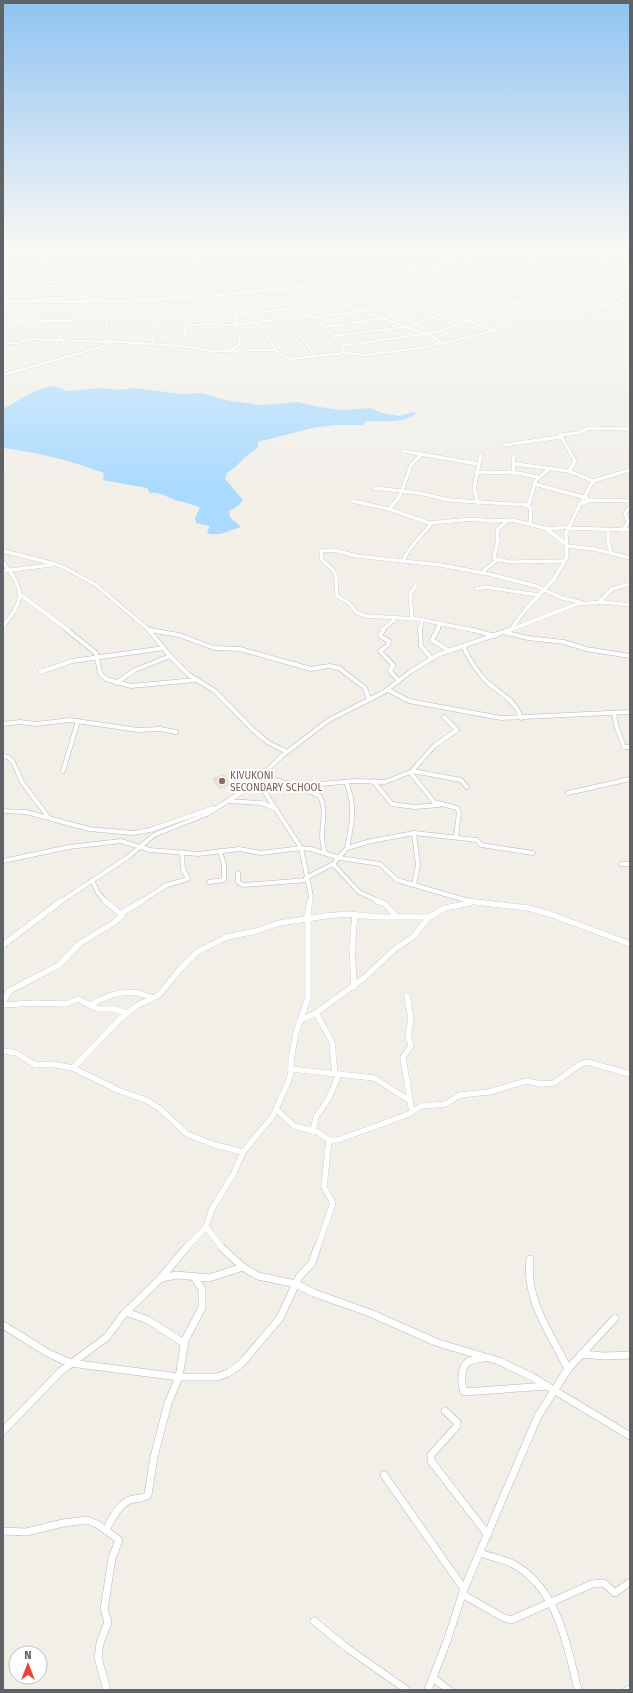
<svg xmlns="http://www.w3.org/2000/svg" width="633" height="1693" font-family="'Fira Sans',sans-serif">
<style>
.education{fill:#e1ded6}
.water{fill:#aadaff}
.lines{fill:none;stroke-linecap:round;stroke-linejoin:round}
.street-far4-casing{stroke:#b5b8bc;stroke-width:3}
.street-far3-casing{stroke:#b5b8bc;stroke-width:4}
.street-far2-casing{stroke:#b5b8bc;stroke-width:5}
.street-far1-casing{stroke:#b5b8bc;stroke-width:6}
.street-casing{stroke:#b5b8bc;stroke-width:8}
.secondary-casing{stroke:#b6babf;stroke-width:4}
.street-far4{stroke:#fff;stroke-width:2.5}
.street-far3{stroke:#fff;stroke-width:3.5}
.street-far2{stroke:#fff;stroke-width:4}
.street-far1{stroke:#fff;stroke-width:5.5}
.street{stroke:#fff;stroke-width:7}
.secondary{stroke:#fff;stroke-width:3.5}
.education-dot{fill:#8d6e63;stroke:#fff;stroke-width:1.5}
.labels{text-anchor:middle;stroke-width:4;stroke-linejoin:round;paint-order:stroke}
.education-label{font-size:10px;fill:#785e54;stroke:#fff;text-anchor:start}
</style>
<rect width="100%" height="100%" fill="#f1efe8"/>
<!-- education -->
<polygon class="education" points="224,774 231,785 219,789 212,778"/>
<!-- water -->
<path class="water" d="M50 386 58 387 66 391 103 388 119 390 134 388 182 394 202 393 225 400 261 405 297 402 319 407 342 410 370 408 382 413 400 416 413 412 416 413C405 424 381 421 366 421L363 425H335L312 428 258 442V448C245 454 239 466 227 473L225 479 243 500 238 506 229 511 230 517 241 527 220 534H209L207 532 210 526 196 523 195 518 200 508C191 503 184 503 175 500 166 497 161 492 150 493L147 488 103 480 104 473C71 461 37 452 3 448V409L35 391Z"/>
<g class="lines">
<defs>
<g id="street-far4">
<polyline points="3,251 6,251"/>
<polyline points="164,251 172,277 181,279 202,277"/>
<polyline points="270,251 315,285"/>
<polyline points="363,251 395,273"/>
<polyline points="387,251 416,270"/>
<polyline points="503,251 589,288 560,305"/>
<polyline points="612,251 630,258"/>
<polyline points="19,257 87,256"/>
<polyline points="243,259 247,256 246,251"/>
<polyline points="528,261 573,251"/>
<polyline points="199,264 276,255"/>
<polyline points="288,264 364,252"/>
<path d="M437 267 523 305 531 311C509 330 466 338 438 344"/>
<polyline points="556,273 623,256"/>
<polyline points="300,274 378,261"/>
<polyline points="3,277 132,282 132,301"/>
<polyline points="10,278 19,257 19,251"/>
<polyline points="87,279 88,255 155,251"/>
<polyline points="110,280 112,254"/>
<polyline points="132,282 140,277 137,252"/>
<polyline points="3,288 57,286 88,288"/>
<polyline points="285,288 303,311 320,322 328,330 342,346 345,353"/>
<polyline points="589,288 630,301"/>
<polyline points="227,294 234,305 240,344 230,350"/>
<polyline points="190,297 190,304 203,324 233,325 306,316 438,268"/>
<path d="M85 298C96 301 107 299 114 290L132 289"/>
<polyline points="25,302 38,299 86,297"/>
<polyline points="113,302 103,336 107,341 180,346 213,351 276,350"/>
<polyline points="605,306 627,300"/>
<polyline points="236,314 300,308"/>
<polyline points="573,315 605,306 579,295"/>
<polyline points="312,318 361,311 457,277"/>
<polyline points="290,319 290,323 315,356"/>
<polyline points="3,320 71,321"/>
<polyline points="468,321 490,329"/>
<polyline points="257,322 276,350 289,359 345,353 366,355 427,347 439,343 436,338 340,303"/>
<polyline points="325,327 385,318 474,285"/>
<polyline points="3,331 17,325 20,320"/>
<polyline points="333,336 408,327 494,293 558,275"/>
<polyline points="3,343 18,343 29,339 108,342 105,346 3,375"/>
<polyline points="153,344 154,334 159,325 148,308 161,300"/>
<polyline points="179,346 184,341 186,326 203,324"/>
<polyline points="342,346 438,332 515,302 568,286 617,268 603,262"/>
<polyline points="48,351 65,333 71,321 84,306 91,280"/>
</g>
<g id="street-far3">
<polyline points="505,445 560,437"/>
<polyline points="403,451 478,464"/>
<polyline points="515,464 569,471 593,481"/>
<polyline points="569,471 575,461 560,435 579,433 588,428 630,429"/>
<polyline points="476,472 518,473 537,477"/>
<polyline points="513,473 514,456"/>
<polyline points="534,484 587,498"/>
<polyline points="374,488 419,493 449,500 526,505 531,508 530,523"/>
<polyline points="352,501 389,509 429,523 472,519 491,521 513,520 548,529 568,527"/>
<polyline points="582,501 593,481 630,470"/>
<polyline points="478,503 474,488 481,455"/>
<polyline points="528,506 536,480 548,470"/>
<polyline points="389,509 400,496 411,465 421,455"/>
<polyline points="507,521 497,530 498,541 494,556 496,559 511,562 563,561"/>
<polyline points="545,528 566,544"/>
<polyline points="568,528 630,530"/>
<polyline points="608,530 608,542 611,553"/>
<polyline points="623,530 628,522 625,513 630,507"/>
<polyline points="567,546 594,549 630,558"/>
<polyline points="3,551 55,564 67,569 96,585 149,630"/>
<path d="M403 561C408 547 422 536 431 524"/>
<path d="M3 562C24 590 26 599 3 626"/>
<polyline points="3,571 51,565"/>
<polyline points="481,573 497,560"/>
<polyline points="476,589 486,587 538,595"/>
<polyline points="21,595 68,630"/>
<polyline points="599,602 612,589 630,584"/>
<polyline points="412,619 410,594 416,585"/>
<polyline points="511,629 526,609 554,579 567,557 566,533 580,504 591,500 630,501"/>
<polyline points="382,630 394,620"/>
<polyline points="420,630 422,620"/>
<polyline points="437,630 440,624"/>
<path d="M472 630 418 619 366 616 357 613 349 603 337 596C334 575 342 576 322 560L321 551 333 550 357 556 440 565 489 574 536 586 562 598 580 602"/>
<polyline points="510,630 577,604 604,602 630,605"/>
</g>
<g id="street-far2">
<polyline points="66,629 96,653 100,673 106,679 131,686 195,680"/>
<polyline points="148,629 170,656 189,675 215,691 253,730 269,743 287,752"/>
<polyline points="384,629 380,636 389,641 388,645 380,651 393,665 390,671 399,681"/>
<polyline points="420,629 421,646 432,659"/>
<polyline points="438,629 432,640 448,650"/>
<polyline points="469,629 495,636"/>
<polyline points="150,630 179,635 214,648 240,649 311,669 329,666 339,668 365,688 369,699"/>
<polyline points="503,632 528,638 564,642 586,649 630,656"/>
<path d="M463 646C469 659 477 672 487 682 500 694 516 700 521 718"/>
<polyline points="40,672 72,661 164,648"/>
<polyline points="116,683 135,670 170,656"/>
<polyline points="388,690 409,701 501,718 630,712"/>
<polyline points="614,713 616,725 624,747 630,747"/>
<polyline points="3,724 20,722 36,724 70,720 138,730 160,729 176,732"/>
<polyline points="3,756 8,757 13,762 22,782 49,818"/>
<polyline points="63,771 78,721"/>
<polyline points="410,772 434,802 457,808 459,812 456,837"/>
<polyline points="411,772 434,746 457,730 444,717"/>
<path d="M261 776 296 786 320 796C329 815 317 831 325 853"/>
<polyline points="257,780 301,848 311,896 310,902"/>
<polyline points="373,781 392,804 414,807 440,805"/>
<path d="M346 782C356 804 352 825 347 848"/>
<polyline points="296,786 355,781 385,782 413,771 461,780 467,787"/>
<polyline points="568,793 630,779"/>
<polyline points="228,801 261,803 275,808"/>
<polyline points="3,811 26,812 89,829 133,833 150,830 213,808"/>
<polyline points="414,833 418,865 414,885"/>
<polyline points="3,861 69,847 121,841 150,850 198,854 239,849 261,853 301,848 311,849 340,858 380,864 397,880 472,902"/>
<polyline points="333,864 359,892 380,902"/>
<polyline points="621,864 630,864"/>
<polyline points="238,873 238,882 243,885 307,880"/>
<polyline points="306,878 333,864 347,848 371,841 414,833 477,840 481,845 533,853"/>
<polyline points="92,880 98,893 106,902"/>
<polyline points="209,882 224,880 224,865 220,851"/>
<polyline points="60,902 128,857 154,835 207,814 247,789 283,755 329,720 384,692 410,672 437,655 512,629"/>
<polyline points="140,902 167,885 188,879 183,869 182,852"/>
</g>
<g id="street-far1">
<polyline points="377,901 385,904 396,916"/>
<polyline points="467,901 528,908 550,914 630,944"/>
<polyline points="122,913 142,901"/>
<polyline points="3,945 61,901"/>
<polyline points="354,987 352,946 355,915"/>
<polyline points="407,996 411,1019 408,1036 411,1046 403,1057 412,1112"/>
<polyline points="3,1003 9,991 59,965 79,944 115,922 122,915 105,901"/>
<polyline points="3,1005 34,1003 66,1004 78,999 98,1009 114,1009 127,1013"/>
<path d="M90 1005C104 997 122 990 138 993 143 994 148 997 153 998"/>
<polyline points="316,1013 332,1042 335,1074"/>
<polyline points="301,1020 316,1013 364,978 396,948 413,937 429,917 445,908 470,903"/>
<polyline points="3,1051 16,1053 35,1065 51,1064 73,1068 120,1091 146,1100 159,1108 187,1134 215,1145 243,1152"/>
<polyline points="73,1068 120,1019 138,1005 159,995 180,969 197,952 227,937 256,931 280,923 325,916 348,914 377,917 429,917"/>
<polyline points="291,1069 374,1078 409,1100"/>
<polyline points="277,1110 294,1126 318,1132 329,1140 338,1140 409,1114 421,1106 446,1104 459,1095 489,1092 526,1081 541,1084 554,1083 579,1065 587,1062 630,1074"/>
<polyline points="313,1131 316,1117 329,1098 339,1074"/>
<polyline points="206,1227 223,1249"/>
<polyline points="185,1249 206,1227 212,1209 234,1173 243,1152 273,1116 288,1082 291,1073 291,1060 296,1032 308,998 308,911 310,901"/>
<polyline points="317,1249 333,1203 324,1187 329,1140"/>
</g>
<g id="street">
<polyline points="222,1248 243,1267 258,1276 296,1284 314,1293 370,1313 438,1343 499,1361 532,1377 630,1436"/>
<path d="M530 1259C525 1301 551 1333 568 1369"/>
<polyline points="161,1278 177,1275 209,1278 243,1267"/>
<polyline points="126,1312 148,1320 185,1344"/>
<polyline points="3,1325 48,1353 70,1363 179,1377 217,1377 228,1373 241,1364 280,1318 299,1277 312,1263 317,1248"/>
<polyline points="581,1354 604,1356 630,1355"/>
<path d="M484 1358C479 1359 473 1359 468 1362 460 1367 461 1384 464 1392L548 1386"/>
<polyline points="445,1411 457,1422 457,1426 431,1455 431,1461 488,1535"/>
<polyline points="3,1431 61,1371 107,1337 123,1315 159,1280 186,1248"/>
<polyline points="384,1475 464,1589"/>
<path d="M106 1530C112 1519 119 1502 133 1499 139 1498 143 1499 148 1495L154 1457 168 1403 179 1377 185 1340 202 1308V1289L195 1278"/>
<polyline points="3,1531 26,1532 63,1523 87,1520 97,1524 119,1540 112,1558 104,1609 108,1622 100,1643 98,1658 107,1690"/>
<path d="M480 1553C491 1557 504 1559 515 1565 558 1590 567 1645 578 1690"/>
<polyline points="462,1594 504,1618 511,1620 592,1584 604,1583 615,1593 630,1582"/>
<polyline points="314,1621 347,1648 407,1690"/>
<polyline points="433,1678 449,1690"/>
<polyline points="428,1690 447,1641 464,1589 538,1416 568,1369 615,1318"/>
<polyline points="627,1690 630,1689"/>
</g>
<g id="secondary">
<polyline points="194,251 202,277 288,264"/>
<polyline points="428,251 448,263"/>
<polyline points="217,275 227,294"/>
<polyline points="3,302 132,301 227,294 315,285 395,273 504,251"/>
</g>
</defs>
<!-- street-far4 casing -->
<use href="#street-far4" class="street-far4-casing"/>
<!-- street-far3 casing -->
<use href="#street-far3" class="street-far3-casing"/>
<!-- street-far2 casing -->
<use href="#street-far2" class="street-far2-casing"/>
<!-- street-far1 casing -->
<use href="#street-far1" class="street-far1-casing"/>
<!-- street casing -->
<use href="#street" class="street-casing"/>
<!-- secondary casing -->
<use href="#secondary" class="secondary-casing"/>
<!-- street-far4 -->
<use href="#street-far4" class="street-far4"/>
<!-- street-far3 -->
<use href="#street-far3" class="street-far3"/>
<!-- street-far2 -->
<use href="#street-far2" class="street-far2"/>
<!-- street-far1 -->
<use href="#street-far1" class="street-far1"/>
<!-- street -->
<use href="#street" class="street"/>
<!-- secondary -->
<use href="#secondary" class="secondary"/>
</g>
<!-- sky -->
<linearGradient id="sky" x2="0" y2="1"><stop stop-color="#8fc3f1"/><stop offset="0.51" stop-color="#f9f8f5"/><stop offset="1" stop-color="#f9f8f5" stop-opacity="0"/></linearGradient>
<rect width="633" height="488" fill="url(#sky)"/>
<!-- markers -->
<circle class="education-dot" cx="222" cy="781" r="4"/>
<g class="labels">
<!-- education labels -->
<g class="education-label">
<text x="230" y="779">KIVUKONI<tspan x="230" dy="12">SECONDARY SCHOOL</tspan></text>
</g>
</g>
<!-- border -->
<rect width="633" height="1693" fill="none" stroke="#5f6368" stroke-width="8"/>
<!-- north arrow -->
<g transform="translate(28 1665)"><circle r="19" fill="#ffffff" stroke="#bfc1c3"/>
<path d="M0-3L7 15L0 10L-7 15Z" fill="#ea4335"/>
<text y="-6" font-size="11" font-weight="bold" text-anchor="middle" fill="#5f6368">N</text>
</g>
</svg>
